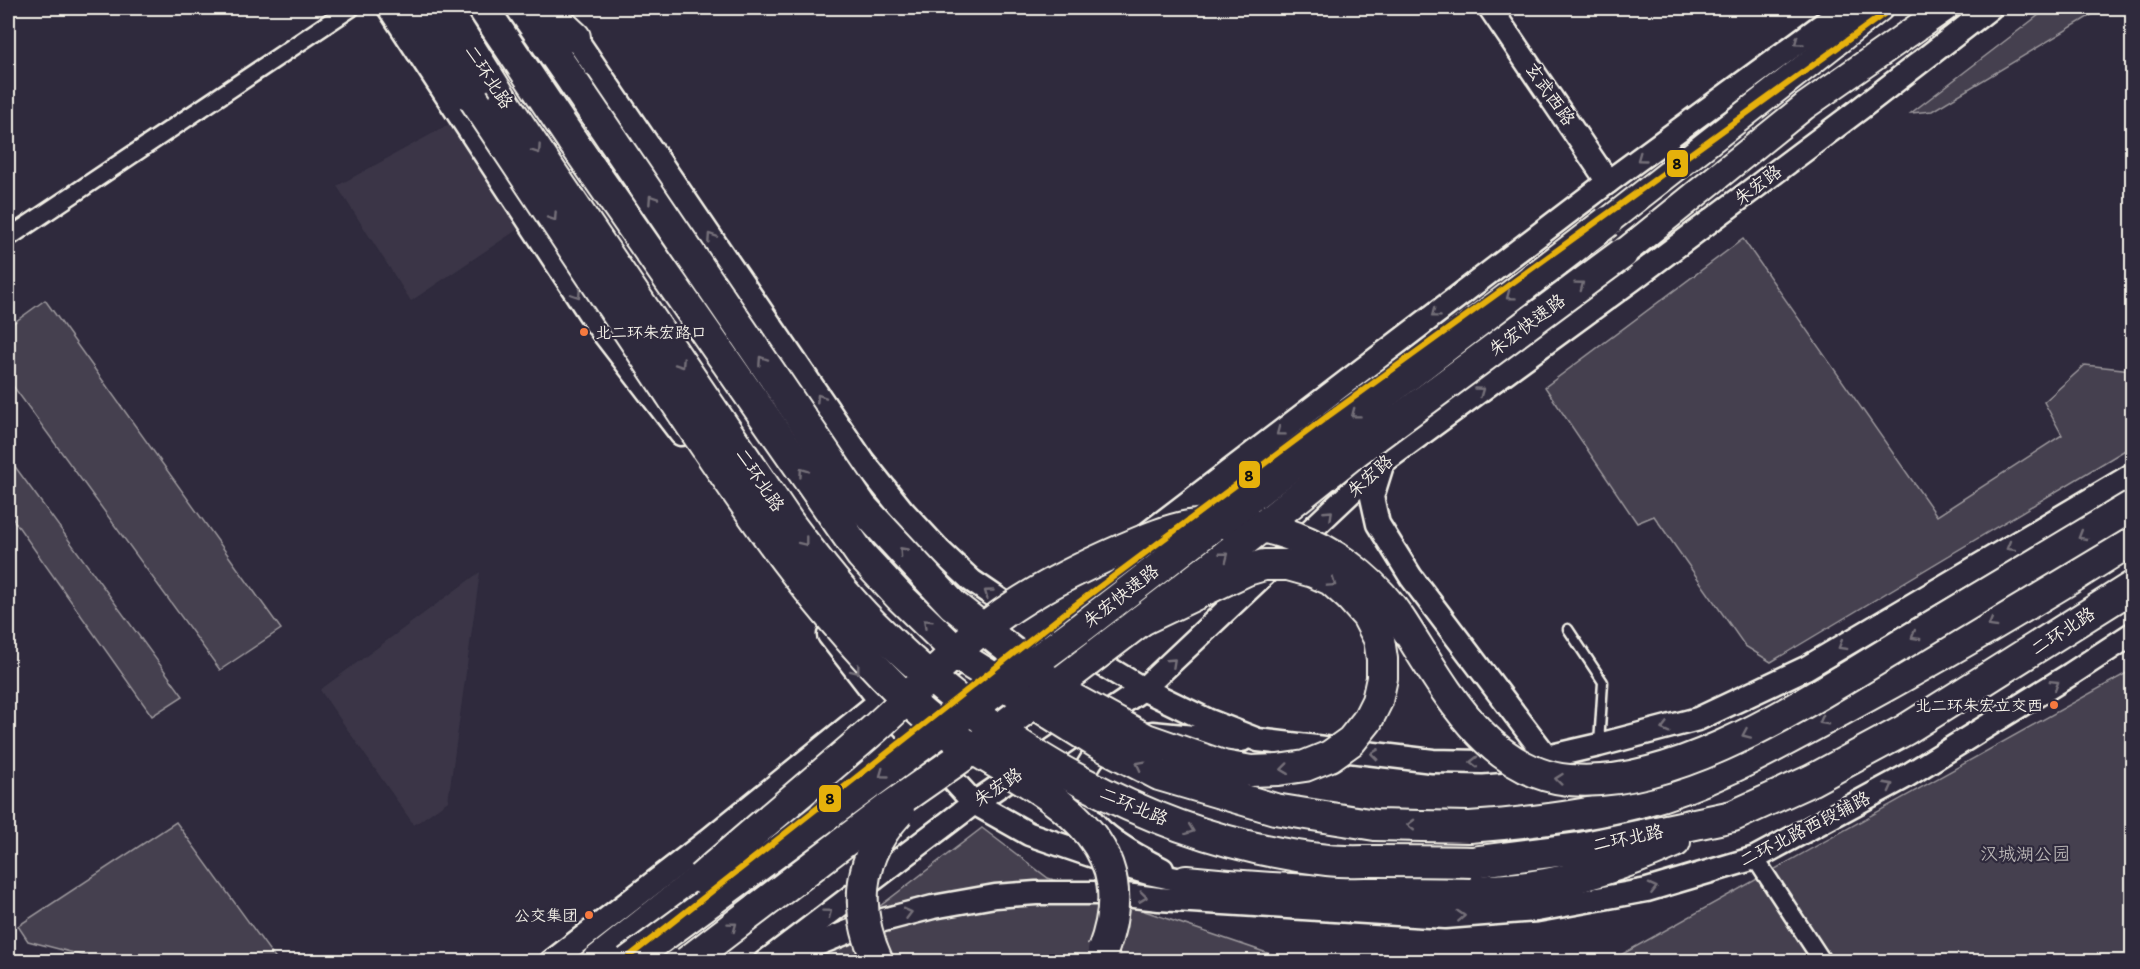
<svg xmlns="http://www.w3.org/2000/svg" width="2140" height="969" font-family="Itim,'LXGW WenKai TC',sans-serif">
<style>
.built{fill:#3b3647}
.green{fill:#454050;stroke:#9c989c;stroke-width:1.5}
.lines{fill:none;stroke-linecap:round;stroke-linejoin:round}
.lane-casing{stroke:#f4f1e8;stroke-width:13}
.street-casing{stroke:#f4f1e8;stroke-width:21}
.secondary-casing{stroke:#f4f1e8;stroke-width:27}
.primary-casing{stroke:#f4f1e8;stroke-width:30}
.highway-casing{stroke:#f4f1e8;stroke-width:34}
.lane{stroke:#2f2a3d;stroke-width:8}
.street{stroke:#2f2a3d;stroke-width:16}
.secondary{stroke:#2f2a3d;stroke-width:22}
.primary{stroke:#2f2a3d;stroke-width:26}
.highway{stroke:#2f2a3d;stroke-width:30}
.highway-bridge-casing{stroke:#f4f1e8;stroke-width:34;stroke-linecap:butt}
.highway-bridge{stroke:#2f2a3d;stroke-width:30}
.metro-1-casing{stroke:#2f2a3d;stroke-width:10}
.metro-1{stroke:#e6b10b;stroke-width:6}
.oneway{stroke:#747079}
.bus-dot{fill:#f6793e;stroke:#2f2a3d;stroke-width:2}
.labels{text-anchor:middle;stroke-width:4.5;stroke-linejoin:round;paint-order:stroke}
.bus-label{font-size:16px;fill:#f4f1e8;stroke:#2f2a3d;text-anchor:end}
.street-label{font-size:18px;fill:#f4f1e8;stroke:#2f2a3d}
.park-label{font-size:18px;fill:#b7b3b3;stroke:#2f2a3d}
.line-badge{stroke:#2f2a3d;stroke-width:2}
.pale-badge-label{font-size:16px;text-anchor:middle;font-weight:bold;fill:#111}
</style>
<rect width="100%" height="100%" fill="#2f2a3d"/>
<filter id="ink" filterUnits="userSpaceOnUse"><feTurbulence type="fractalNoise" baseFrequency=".0167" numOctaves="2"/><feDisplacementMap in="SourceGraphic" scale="12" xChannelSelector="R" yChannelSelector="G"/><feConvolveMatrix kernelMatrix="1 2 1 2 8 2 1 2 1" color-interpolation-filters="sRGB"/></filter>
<g filter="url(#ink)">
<!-- built -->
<g class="built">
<polygon points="450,124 521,227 411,301 337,186"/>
<polygon points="480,572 448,801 414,825 320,690"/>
</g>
<!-- green -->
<g class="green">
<polygon points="2048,8 2103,8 1932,111 1911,113"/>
<polygon points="1743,239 1937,516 2062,435 2044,402 2085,365 2132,370 2132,446 1771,662 1745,646 1654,516 1637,523 1545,387"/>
<polygon points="45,300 281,629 220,670 8,379 8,327"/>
<polygon points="8,457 183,696 152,716 8,512"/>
<polygon points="2132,670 2132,961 1610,961"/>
<polygon points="176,822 277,961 105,961 28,941 18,926"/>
<polygon points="982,828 1048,878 1273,955 1268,962 807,962"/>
</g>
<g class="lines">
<defs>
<polyline id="lane" points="1568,629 1603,682 1599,744"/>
<g id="street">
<polyline points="8,238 351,8"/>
<polyline points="1755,858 1823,962"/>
</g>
<g id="secondary">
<polyline points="389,8 595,322 681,434"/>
<polyline points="1490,8 1608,182"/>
<polyline points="566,24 863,461 903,511 939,550 972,581 1035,624 1143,689 1207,720 1258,740 1433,761 1482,762 1547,757 1599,745 1698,719 1806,668 2132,475"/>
<polyline points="1382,465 1372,497 1378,524 1411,577 1547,757"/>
<polyline points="1147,534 1608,182 1845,8"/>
<polyline points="829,635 880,701 974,803 1029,834 1111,862 1148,873 1186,881"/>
<polyline points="952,666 1035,624 1112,562"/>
<polyline points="1152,733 1214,739 1242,740"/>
<path d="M1117 740C1100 748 1085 762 1084 782 1083 793 1082 808 1090 818 1104 838 1140 858 1162 869"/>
<polyline points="785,957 868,924 933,907 995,896 1036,893 1108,893 1159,899 1445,917 1537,910 1647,890 1755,858 1905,777 2071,674 2132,634"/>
<polyline points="551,962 701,846 880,701 912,686"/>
<polyline points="765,962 974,803 1143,689 1383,462 1633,279 1861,108 1990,8"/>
</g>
<g id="primary">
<polyline points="1607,222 1880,8"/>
<polyline points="1622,254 1805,106 1945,8"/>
</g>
<g id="highway">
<polyline points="417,8 427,27 474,99"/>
<polyline points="445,8 504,102"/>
<polyline points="483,8 573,142"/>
<polyline points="522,8 574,83"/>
<polyline points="544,8 575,37"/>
<path d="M1469 827C1526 823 1584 816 1640 802 1712 783 1777 745 1842 710 1940 657 2038 600 2132 540"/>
<polyline points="1472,862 1581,848 1733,816 1812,780 1905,730 2132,587"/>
<path d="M1186 881C1260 889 1335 892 1409 891 1449 891 1488 892 1528 887 1579 880 1628 863 1675 842"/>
<polyline points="596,962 701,878"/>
</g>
</defs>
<!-- lane casing -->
<use href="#lane" class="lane-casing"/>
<!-- street casing -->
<use href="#street" class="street-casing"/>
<!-- secondary casing -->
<use href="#secondary" class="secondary-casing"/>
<!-- primary casing -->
<use href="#primary" class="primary-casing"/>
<!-- highway casing -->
<use href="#highway" class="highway-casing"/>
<!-- lane -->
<use href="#lane" class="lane"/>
<!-- street -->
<use href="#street" class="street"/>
<!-- secondary -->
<use href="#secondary" class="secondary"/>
<!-- primary -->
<use href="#primary" class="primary"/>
<!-- highway -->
<use href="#highway" class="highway"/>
<defs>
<g id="highway-bridge">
<polyline points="574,83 862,507 953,605 1071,698 1146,739 1223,766 1251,771 1278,770 1305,766 1330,756 1351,741 1367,721 1377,701 1382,678 1382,659 1379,639 1367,616 1349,596 1331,580 1313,572 1288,565 1264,565 1247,570 1142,620"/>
<path d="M474 99C539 196 604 294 669 392 743 503 817 615 915 707 993 780 1156 809 1103 950"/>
<path d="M504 102 789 523C815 558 842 593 873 624 996 747 1151 841 1327 860 1343 862 1361 861 1377 861 1409 861 1440 861 1472 862"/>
<polyline points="573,142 861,555 900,597 965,660 1099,744 1159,775 1275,809 1375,825 1469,827"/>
<path d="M701 878C758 828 816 780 872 731 913 695 950 653 994 620 1033 591 1079 568 1123 549 1144 540 1166 530 1189 526 1269 512 1355 552 1400 619 1441 681 1484 772 1569 780 1680 790 1816 695 1909 640 1983 595 2058 551 2132 506"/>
<polyline points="628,962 1082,627 1607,222"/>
<polyline points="687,962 890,807 976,747 1224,557 1355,452 1622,254"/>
<path d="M878 962C853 908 858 856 899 812"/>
</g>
</defs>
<!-- highway-bridge casing -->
<use href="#highway-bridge" class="highway-bridge-casing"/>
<!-- highway-bridge -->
<use href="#highway-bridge" class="highway-bridge"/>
<defs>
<polyline id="metro-1" points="622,962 1070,609 1328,416 1892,8"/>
</defs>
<!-- metro-1 casing -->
<use href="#metro-1" class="metro-1-casing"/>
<!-- metro-1 -->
<use href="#metro-1" class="metro-1"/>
</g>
<!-- one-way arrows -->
<defs><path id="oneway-chevron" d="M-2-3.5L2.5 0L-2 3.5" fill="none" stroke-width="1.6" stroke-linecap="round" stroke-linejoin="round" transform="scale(1.5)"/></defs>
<g class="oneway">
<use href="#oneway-chevron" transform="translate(1798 42) rotate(144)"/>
<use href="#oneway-chevron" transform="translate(537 150) rotate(56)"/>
<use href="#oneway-chevron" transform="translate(1641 158) rotate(144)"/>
<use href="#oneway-chevron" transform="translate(652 199) rotate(-124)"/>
<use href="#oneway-chevron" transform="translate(553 217) rotate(56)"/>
<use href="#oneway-chevron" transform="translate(711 237) rotate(-124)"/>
<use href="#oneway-chevron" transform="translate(1580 285) rotate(-37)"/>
<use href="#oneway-chevron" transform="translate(577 294) rotate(57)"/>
<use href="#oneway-chevron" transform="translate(1510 296) rotate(143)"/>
<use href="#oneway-chevron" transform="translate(1435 314) rotate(143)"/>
<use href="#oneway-chevron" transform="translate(762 360) rotate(-124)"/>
<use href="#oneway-chevron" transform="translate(681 364) rotate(56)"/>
<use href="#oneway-chevron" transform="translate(1480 391) rotate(-36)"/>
<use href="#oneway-chevron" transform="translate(820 398) rotate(-123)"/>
<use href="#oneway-chevron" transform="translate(1355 414) rotate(143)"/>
<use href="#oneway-chevron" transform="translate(1280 432) rotate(143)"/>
<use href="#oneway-chevron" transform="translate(803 472) rotate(-125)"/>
<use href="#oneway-chevron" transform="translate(1329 514) rotate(-43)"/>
<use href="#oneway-chevron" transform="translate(2082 536) rotate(149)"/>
<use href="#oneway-chevron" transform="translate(804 542) rotate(52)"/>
<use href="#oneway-chevron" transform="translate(2010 547) rotate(150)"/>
<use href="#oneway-chevron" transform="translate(903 551) rotate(-132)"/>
<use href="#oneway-chevron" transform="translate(1225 556) rotate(-38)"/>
<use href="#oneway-chevron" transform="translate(1332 583) rotate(34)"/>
<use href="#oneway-chevron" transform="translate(988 593) rotate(-144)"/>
<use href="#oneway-chevron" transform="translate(927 623) rotate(-136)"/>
<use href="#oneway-chevron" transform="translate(1992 624) rotate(150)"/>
<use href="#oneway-chevron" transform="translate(1915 636) rotate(149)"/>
<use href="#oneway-chevron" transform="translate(1842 646) rotate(149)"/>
<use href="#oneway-chevron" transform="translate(1172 662) rotate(-43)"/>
<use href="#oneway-chevron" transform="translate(856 670) rotate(52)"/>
<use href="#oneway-chevron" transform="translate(2055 684) rotate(-32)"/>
<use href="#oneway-chevron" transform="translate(1823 721) rotate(152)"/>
<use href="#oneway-chevron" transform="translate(1665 728) rotate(165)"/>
<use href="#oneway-chevron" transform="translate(1746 734) rotate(156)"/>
<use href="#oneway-chevron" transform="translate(1375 754) rotate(-173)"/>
<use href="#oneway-chevron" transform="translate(1474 762) rotate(-179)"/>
<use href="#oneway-chevron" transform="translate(1140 765) rotate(-153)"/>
<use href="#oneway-chevron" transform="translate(1285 769) rotate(173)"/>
<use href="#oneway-chevron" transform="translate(883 774) rotate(144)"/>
<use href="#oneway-chevron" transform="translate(1559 779) rotate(-174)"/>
<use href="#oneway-chevron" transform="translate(1889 786) rotate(-28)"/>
<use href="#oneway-chevron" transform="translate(1411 825) rotate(-179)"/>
<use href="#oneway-chevron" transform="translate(1190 830) rotate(21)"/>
<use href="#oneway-chevron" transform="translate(1653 888) rotate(-14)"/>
<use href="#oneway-chevron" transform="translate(1143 897) rotate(7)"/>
<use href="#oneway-chevron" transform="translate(828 913) rotate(-37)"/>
<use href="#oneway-chevron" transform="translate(908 913) rotate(-15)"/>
<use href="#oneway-chevron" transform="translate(1461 916) rotate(-3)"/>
<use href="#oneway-chevron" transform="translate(733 926) rotate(-37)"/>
</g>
</g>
<!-- markers -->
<g class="bus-dot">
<circle cx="584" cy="332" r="5"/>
<circle cx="2054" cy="705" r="5"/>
<circle cx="589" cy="915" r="5"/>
</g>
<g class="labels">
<!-- bus labels -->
<g class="bus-label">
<text x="595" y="338" text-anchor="start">北二环朱宏路口</text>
<text x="2043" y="711">北二环朱宏立交西</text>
<text x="578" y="921">公交集团</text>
</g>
<!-- street labels -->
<g class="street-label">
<text transform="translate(489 77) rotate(57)" y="6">二环北路</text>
<text transform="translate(1550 94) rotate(55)" y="6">玄武西路</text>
<text transform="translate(1758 185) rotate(-37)" y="6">朱宏路</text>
<text transform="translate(1527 325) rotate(-37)" y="6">朱宏快速路</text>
<text transform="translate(1370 476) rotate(-42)" y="6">朱宏路</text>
<text transform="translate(760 480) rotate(56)" y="6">二环北路</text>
<text transform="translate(1121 596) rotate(-38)" y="6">朱宏快速路</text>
<text transform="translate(2063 631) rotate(-33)" y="6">二环北路</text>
<text transform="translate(998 787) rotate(-34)" y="6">朱宏路</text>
<text transform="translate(1134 806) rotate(23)" y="6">二环北路</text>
<text transform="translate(1805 829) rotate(-27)" y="6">二环北路西段辅路</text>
<text transform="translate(1628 838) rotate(-12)" y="6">二环北路</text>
</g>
<!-- park labels -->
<g class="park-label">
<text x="2025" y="860">汉城湖公园</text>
</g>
</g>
<g class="line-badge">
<rect x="1666" y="149" width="23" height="29" rx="6" fill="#e6b10b"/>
<rect x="1238" y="460" width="23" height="29" rx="6" fill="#e6b10b"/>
<rect x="818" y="784" width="24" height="29" rx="6" fill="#e6b10b"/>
</g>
<g class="pale-badge-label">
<text x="1677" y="169">8</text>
<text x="1249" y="481">8</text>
<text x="830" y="804">8</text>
</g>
<!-- margin -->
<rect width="2140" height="969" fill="none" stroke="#2f2a3d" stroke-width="30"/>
<rect x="15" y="15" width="2110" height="939" fill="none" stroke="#f4f1e8" stroke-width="2" filter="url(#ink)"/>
</svg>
